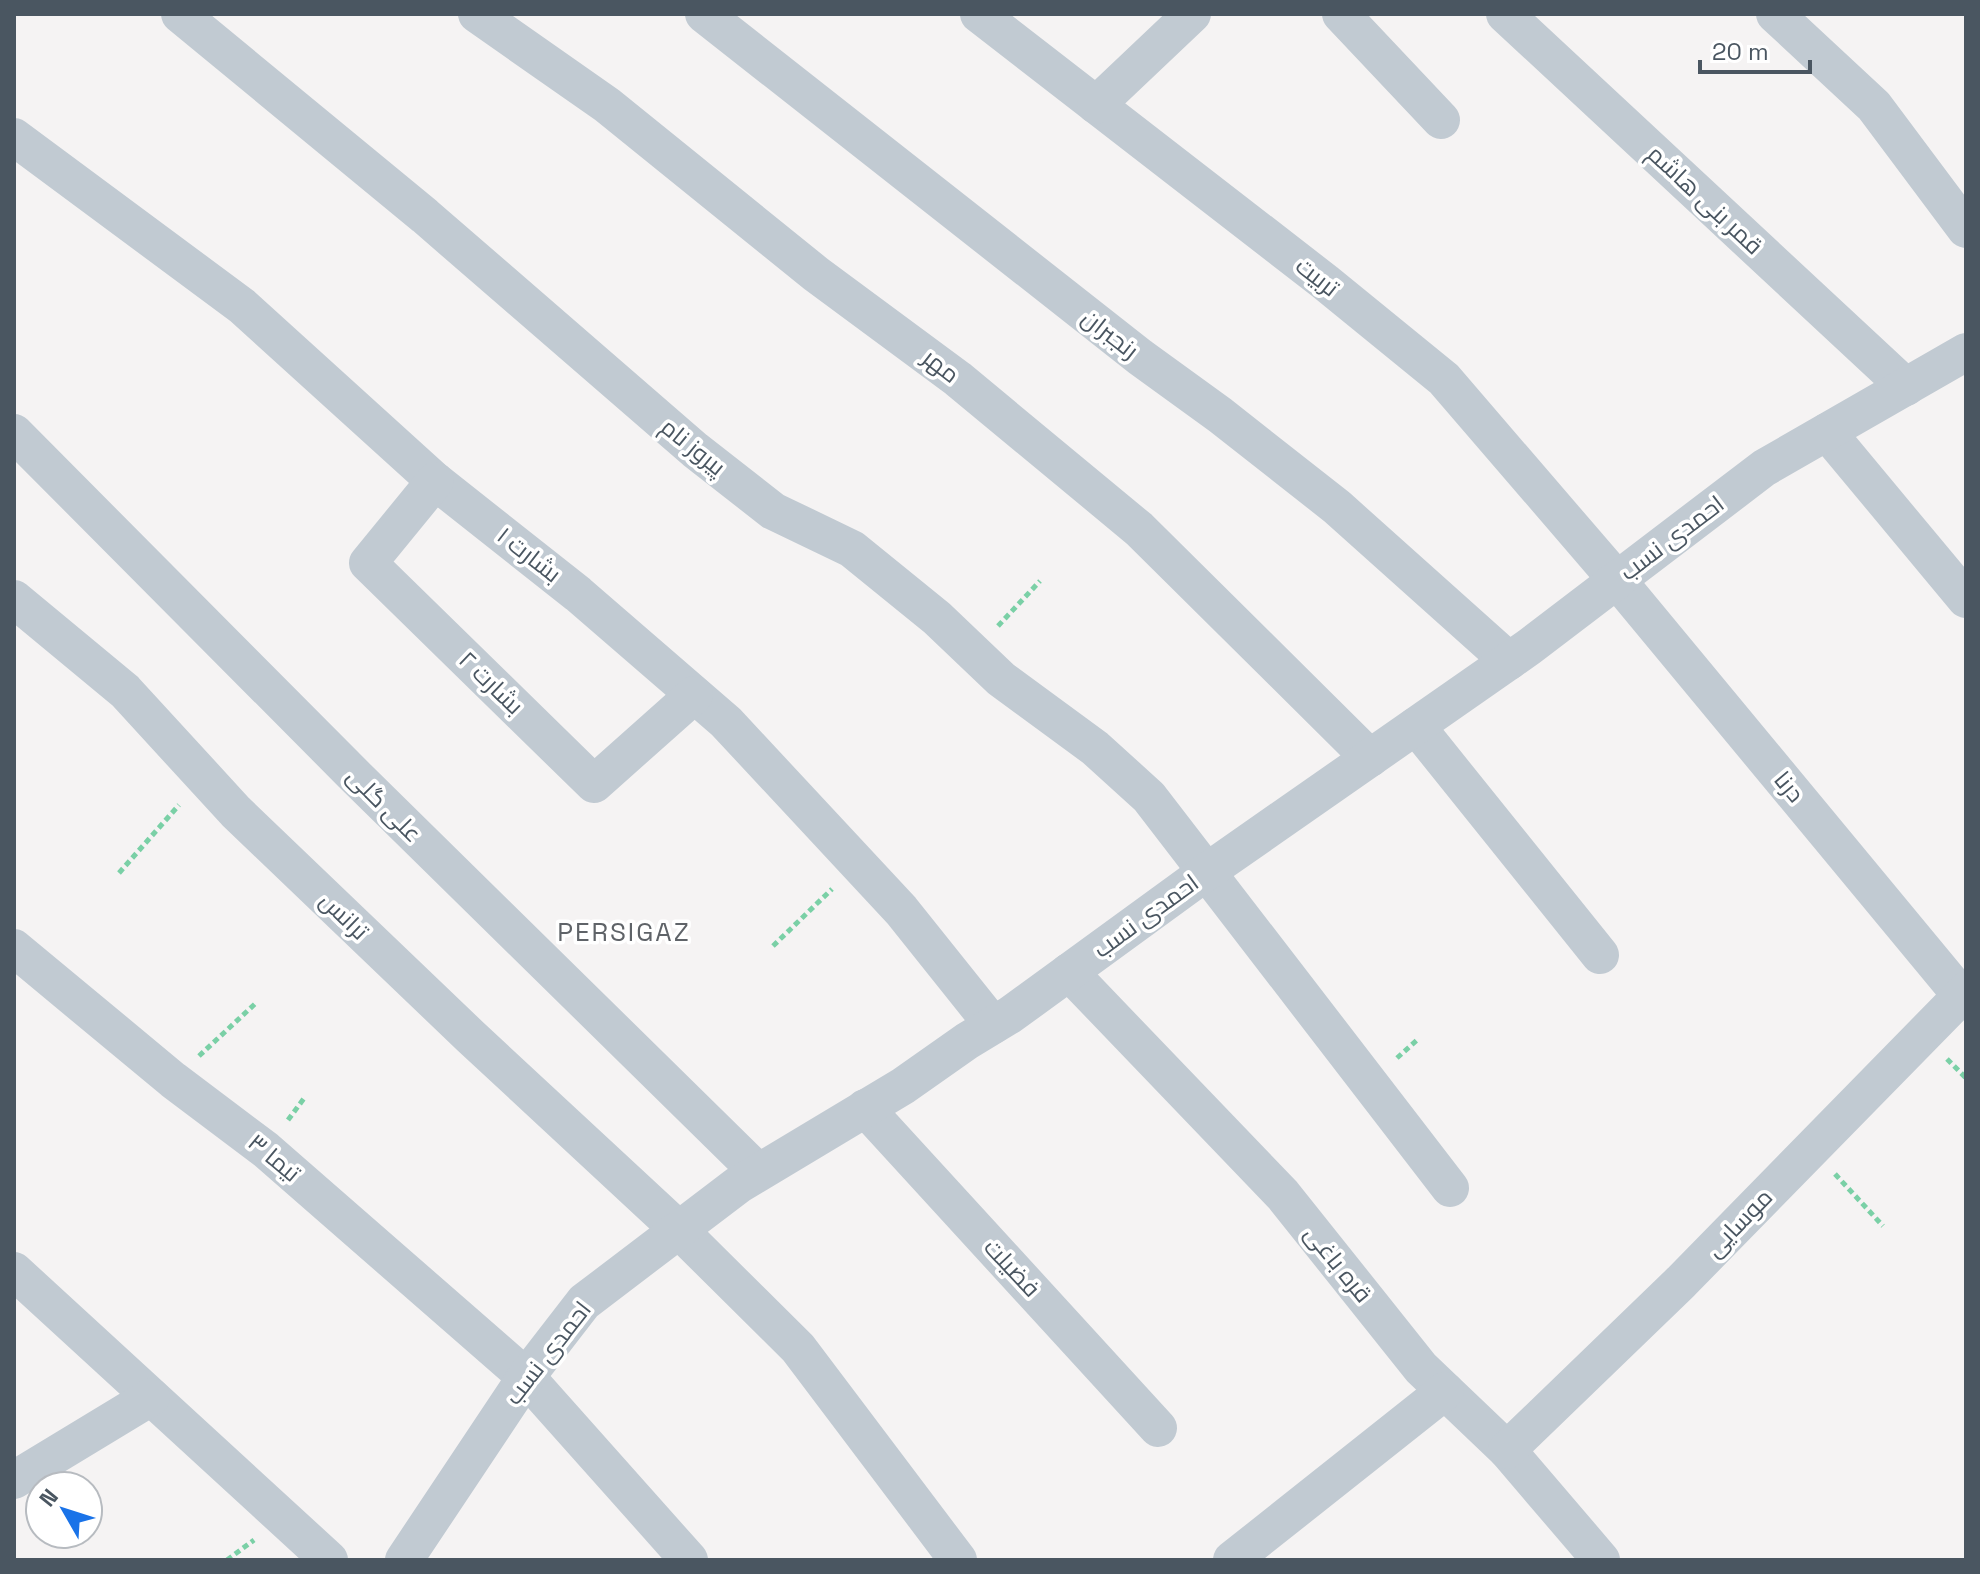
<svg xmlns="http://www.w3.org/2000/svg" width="1980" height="1574" font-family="'Space Grotesk',Cairo,sans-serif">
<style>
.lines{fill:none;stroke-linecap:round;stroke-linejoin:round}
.path{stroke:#7ad0a6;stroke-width:5;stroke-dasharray:6 4;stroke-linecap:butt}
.minor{stroke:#c1cad2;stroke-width:38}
.labels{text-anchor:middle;stroke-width:7;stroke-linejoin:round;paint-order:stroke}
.street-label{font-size:24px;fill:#4a5661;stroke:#fff}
.neighbourhood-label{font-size:26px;letter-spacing:2px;fill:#5f6368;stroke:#fff}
</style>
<rect width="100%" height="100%" fill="#f5f3f3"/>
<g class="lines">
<!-- path -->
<g class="path">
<polyline points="998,626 1040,581"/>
<polyline points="119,873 179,805"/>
<polyline points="773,946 832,889"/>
<polyline points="199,1056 257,1002"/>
<polyline points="1397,1058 1417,1040"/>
<polyline points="1947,1059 1966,1078"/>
<polyline points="288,1120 305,1097"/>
<polyline points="1835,1174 1883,1226"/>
<polyline points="227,1560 254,1540"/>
</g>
<!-- minor -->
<g class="minor">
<polyline points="180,14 425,216 695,450 773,511 852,549 937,618 1001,679 1095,748 1149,797 1450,1188"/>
<polyline points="477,14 607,105 816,274 958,379 1139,529 1370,758"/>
<polyline points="704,14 1140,357 1220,415 1337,507 1509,661"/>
<polyline points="979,14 1325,282 1444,379 1617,580 1960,994"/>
<polyline points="1341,14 1441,120"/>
<polyline points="1505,14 1906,387"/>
<polyline points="1775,14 1874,106 1966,229"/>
<polyline points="1096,105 1192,14"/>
<polyline points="14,137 242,306 435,481 578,594 726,722 901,910 993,1025"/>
<polyline points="1827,432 1966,599"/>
<polyline points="14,433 352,773 758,1172"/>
<polyline points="435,481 368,563 594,784 694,695"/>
<polyline points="14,599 125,691 236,812 471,1037 679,1230 798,1348 958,1560"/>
<polyline points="1416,726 1600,955"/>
<polyline points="14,948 173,1080 266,1150 526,1377 689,1560"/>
<polyline points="1069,972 1283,1195 1421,1368 1507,1450 1601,1560"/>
<polyline points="865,1108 1158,1428"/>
<polyline points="14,1271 329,1560"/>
<polyline points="1507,1450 1681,1282 1966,991"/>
<polyline points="14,1480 151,1397"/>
<polyline points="404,1560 526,1377 584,1302 738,1185 903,1086 967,1041 1010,1015 1205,873 1529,647 1764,468 1966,352"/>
<polyline points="1232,1560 1445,1391"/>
</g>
</g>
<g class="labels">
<!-- street labels -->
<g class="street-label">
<text transform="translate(1705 200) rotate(43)" y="8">قمر بنی هاشم</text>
<text transform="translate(1317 277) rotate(38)" y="8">تربیت</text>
<text transform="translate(1110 334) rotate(38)" y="8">رنجبران</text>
<text transform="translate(941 366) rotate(38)" y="8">مهر</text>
<text transform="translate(693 447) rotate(39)" y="8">پیروز نام</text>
<text transform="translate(1672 538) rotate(-37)" y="8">احمدی نسب</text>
<text transform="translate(529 555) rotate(38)" y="8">بشارت ۱</text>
<text transform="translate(491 683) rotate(44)" y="8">بشارت ۲</text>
<text transform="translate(1789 787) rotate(50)" y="8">درنا</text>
<text transform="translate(384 805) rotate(45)" y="8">علی گلی</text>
<text transform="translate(344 916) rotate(44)" y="8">ترانس</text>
<text transform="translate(1146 916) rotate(-36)" y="8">احمدی نسب</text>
<text transform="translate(274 1158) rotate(40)" y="8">تیما ۳</text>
<text transform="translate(1739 1223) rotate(-46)" y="8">موسایی</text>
<text transform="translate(1338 1264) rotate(51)" y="8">قره باغی</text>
<text transform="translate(1012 1268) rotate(47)" y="8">فضیلت</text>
<text transform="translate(548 1353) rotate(-52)" y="8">احمدی نسب</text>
</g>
<!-- neighbourhood labels -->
<g class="neighbourhood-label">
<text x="624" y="941">PERSIGAZ</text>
</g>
</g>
<!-- border -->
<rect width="1980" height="1574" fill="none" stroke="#4a5661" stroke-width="32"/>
<!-- north arrow -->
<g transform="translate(64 1510) rotate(309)"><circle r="38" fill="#ffffff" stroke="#b7bbc0" stroke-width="2"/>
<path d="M0-6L14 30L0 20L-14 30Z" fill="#1a73e8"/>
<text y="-12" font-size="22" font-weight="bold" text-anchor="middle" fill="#4a5661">N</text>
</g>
<!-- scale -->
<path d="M1700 60v12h110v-12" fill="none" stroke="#4a5661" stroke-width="4"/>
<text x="1712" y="60" font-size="24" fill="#4a5661" stroke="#ffffff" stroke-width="6" paint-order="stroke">20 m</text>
</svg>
